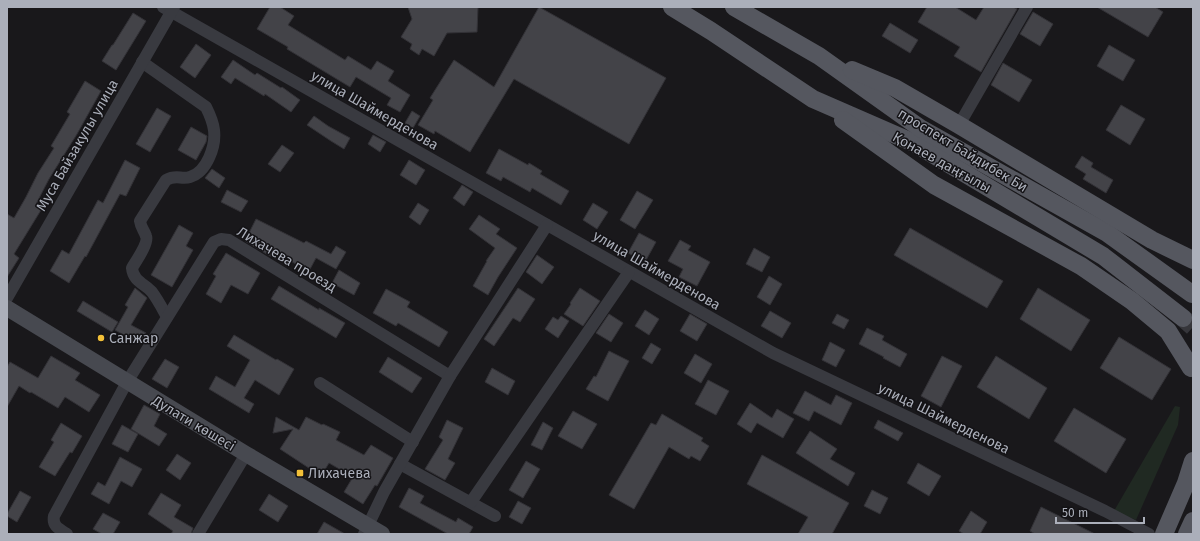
<svg xmlns="http://www.w3.org/2000/svg" width="1200" height="541" font-family="'Fira Sans',sans-serif">
<style>
.green{fill:#202922}
.building{fill:#434348;stroke:#333237}
.lines{fill:none;stroke-linecap:round;stroke-linejoin:round}
.primary-tunnel{stroke:#36363b;stroke-width:18;stroke-dasharray:18 9;stroke-linecap:butt}
.street{stroke:#393a40;stroke-width:12}
.secondary{stroke:#474950;stroke-width:16}
.primary{stroke:#55575f;stroke-width:18}
.poi-dot{fill:#f3c038;stroke:#141316;stroke-width:1.5}
.labels{text-anchor:middle;stroke-width:3;stroke-linejoin:round;paint-order:stroke}
.street-label{font-size:14px;fill:#abafba;stroke:#141316}
.poi-label{font-size:14px;fill:#abafba;stroke:#141316;text-anchor:start}
</style>
<rect width="100%" height="100%" fill="#19181b"/>
<!-- green -->
<polygon class="green" points="1175,406 1180,407 1178,425 1136,520 1114,511"/>
<!-- building -->
<g class="building">
<polygon points="270,7 280,7 294,16 288,25 345,60 348,56 371,70 377,61 394,71 388,81 410,95 400,112 387,105 391,98 356,77 350,87 287,49 288,47 257,29"/>
<polygon points="408,7 478,7 477,32 447,33 434,56 422,49 419,55 410,49 412,44 401,37 412,19"/>
<polygon points="539,7 666,78 629,144 514,79 470,152 435,131 434,134 418,125 433,100 430,98 454,60 494,87"/>
<polygon points="927,7 955,7 976,20 984,7 1013,7 1017,9 981,72 954,56 960,47 918,22"/>
<polygon points="1097,7 1155,7 1163,12 1148,37"/>
<polygon points="1033,12 1053,24 1040,46 1020,34"/>
<polygon points="133,13 146,21 116,70 102,61 112,45 113,45"/>
<polygon points="890,23 918,40 910,53 882,36"/>
<polygon points="196,44 211,55 195,78 180,67"/>
<polygon points="1109,45 1135,60 1123,81 1097,66"/>
<polygon points="233,60 255,75 257,73 281,88 282,87 300,100 291,112 265,94 264,96 235,78 231,84 221,77"/>
<polygon points="1003,63 1032,80 1019,102 991,85"/>
<polygon points="85,81 101,91 77,134 49,179 35,206 41,210 14,254 19,258 7,277 7,214 14,218 26,197 38,173 54,148 51,146 70,114 67,112"/>
<polygon points="1121,105 1145,119 1130,145 1106,130"/>
<polygon points="157,108 171,116 150,152 136,144"/>
<polygon points="412,111 420,116 413,128 405,123"/>
<polygon points="314,116 328,126 350,138 344,149 331,141 307,125"/>
<polygon points="191,127 207,136 206,142 196,160 178,150"/>
<polygon points="373,135 386,142 380,152 368,144"/>
<polygon points="282,145 294,153 280,172 268,164"/>
<polygon points="499,149 528,165 529,163 542,171 540,174 569,191 561,205 532,188 530,192 503,177 501,181 486,173"/>
<polygon points="1082,156 1093,163 1091,167 1113,180 1106,193 1083,179 1086,174 1075,167"/>
<polygon points="125,160 140,168 126,196 120,194 86,257 85,256 69,283 50,271 62,250 69,254 98,200 103,203"/>
<polygon points="409,160 425,170 416,185 400,175"/>
<polygon points="212,169 225,178 219,188 205,178"/>
<polygon points="462,185 473,192 464,206 453,198"/>
<polygon points="227,190 248,201 241,212 221,202"/>
<polygon points="637,191 653,200 635,229 620,220"/>
<polygon points="418,203 429,210 420,225 409,217"/>
<polygon points="593,203 608,212 597,229 583,220"/>
<polygon points="479,215 500,229 496,234 517,248 498,277 488,295 473,286 487,261 486,261 495,248 469,229"/>
<polygon points="256,219 304,243 306,241 331,254 336,246 346,252 336,269 316,258 309,271 283,257 280,261 265,253 245,241"/>
<polygon points="179,225 193,233 186,246 193,250 172,287 151,275"/>
<polygon points="910,228 1003,281 987,308 894,255"/>
<polygon points="639,233 656,242 645,262 628,253"/>
<polygon points="680,240 691,246 688,250 710,262 697,286 679,277 683,269 668,261"/>
<polygon points="754,248 770,257 762,272 746,264"/>
<polygon points="226,253 260,273 248,294 231,285 221,303 206,294 216,276 213,274"/>
<polygon points="537,255 554,267 542,284 526,272"/>
<polygon points="339,270 360,283 354,295 332,283"/>
<polygon points="769,276 782,284 770,305 757,297"/>
<polygon points="279,286 319,310 319,308 345,323 336,338 271,299"/>
<polygon points="135,288 147,298 131,325 146,333 140,344 115,330 128,307 125,305"/>
<polygon points="518,288 535,299 520,322 513,318 494,346 484,339"/>
<polygon points="580,288 600,301 583,326 564,314 571,304 570,303"/>
<polygon points="1038,288 1090,320 1071,351 1020,319"/>
<polygon points="386,289 410,302 407,307 448,332 439,347 398,323 396,326 373,313"/>
<polygon points="83,301 118,322 112,332 77,311"/>
<polygon points="645,310 659,319 649,335 635,326"/>
<polygon points="770,311 791,323 782,338 761,326"/>
<polygon points="609,314 623,323 611,342 596,333"/>
<polygon points="690,314 707,324 697,341 680,331"/>
<polygon points="837,314 849,320 844,329 832,323"/>
<polygon points="561,316 569,321 558,338 545,329 553,317 558,320"/>
<polygon points="867,328 884,336 882,340 907,354 900,367 883,358 884,357 859,344"/>
<polygon points="234,335 276,360 277,359 294,369 279,395 255,380 244,398 254,404 249,413 209,389 216,376 235,387 250,360 227,346"/>
<polygon points="1119,337 1171,369 1152,400 1100,368"/>
<polygon points="830,342 845,350 836,367 822,360"/>
<polygon points="651,343 661,349 652,364 642,358"/>
<polygon points="609,351 629,361 608,401 586,389 594,376 596,377"/>
<polygon points="695,354 712,364 701,383 684,373"/>
<polygon points="51,356 80,373 75,380 100,395 89,412 65,397 58,408 31,392 30,393 19,386 7,407 7,367 10,362 38,378"/>
<polygon points="942,356 962,366 941,407 921,396"/>
<polygon points="996,356 1047,388 1029,419 977,387"/>
<polygon points="388,357 422,378 412,393 379,372"/>
<polygon points="165,359 179,367 167,388 152,379"/>
<polygon points="492,368 515,381 508,395 485,382"/>
<polygon points="708,380 729,391 716,415 695,404"/>
<polygon points="805,391 831,405 836,395 852,403 841,425 814,411 809,421 793,413"/>
<polygon points="750,403 772,418 777,409 794,419 783,438 757,423 751,433 737,424"/>
<polygon points="144,405 160,414 154,426 167,434 159,446 131,429"/>
<polygon points="1074,408 1126,439 1106,473 1054,441"/>
<polygon points="573,411 597,424 582,449 558,436"/>
<polygon points="662,414 703,438 701,441 709,446 700,461 691,456 689,459 669,447 634,509 609,495 651,423 656,425"/>
<polygon points="276,417 299,430 306,417 322,425 323,424 340,432 336,440 364,455 371,445 393,458 377,486 375,485 363,504 344,492 353,477 329,463 321,476 280,449 293,429 273,433"/>
<polygon points="447,420 463,428 448,459 455,463 445,480 425,469 443,440 439,437"/>
<polygon points="878,420 903,433 898,441 874,428"/>
<polygon points="543,422 553,428 542,450 531,445"/>
<polygon points="61,423 82,436 72,453 70,452 55,476 39,467 54,442 51,440"/>
<polygon points="122,425 138,434 128,452 112,444"/>
<polygon points="810,431 837,449 830,459 855,473 848,486 796,453"/>
<polygon points="177,454 191,463 180,480 166,470"/>
<polygon points="762,455 849,503 832,534 798,534 808,517 747,484"/>
<polygon points="120,457 142,469 132,487 121,481 109,504 91,494 98,482 105,486"/>
<polygon points="526,461 540,469 523,498 509,490"/>
<polygon points="918,463 941,476 929,496 907,483"/>
<polygon points="409,488 424,496 420,503 456,522 458,518 473,527 469,534 448,534 399,507"/>
<polygon points="872,490 888,498 880,514 864,506"/>
<polygon points="20,491 31,497 17,522 7,516 7,514"/>
<polygon points="161,493 181,505 174,517 193,528 191,534 171,534 173,531 148,514"/>
<polygon points="269,494 288,506 278,522 259,510"/>
<polygon points="518,501 531,508 522,524 509,517"/>
<polygon points="1041,507 1095,534 1035,534 1030,531"/>
<polygon points="971,511 987,522 980,534 964,534 959,531"/>
<polygon points="103,513 120,522 113,534 102,534 93,529"/>
<polygon points="324,522 345,534 317,534"/>
</g>
<g class="lines">
<!-- primary-tunnel -->
<polyline class="primary-tunnel" points="1183,318 1193,327"/>
<!-- street -->
<g class="street">
<polyline points="163,7 773,353 1105,511 1149,534"/>
<path d="M142 62 206 107C210 115 213 122 214 130 216 146 207 172 190 177 181 180 177 174 166 180L140 221C141 228 144 230 146 236 149 243 136 261 132 268 133 281 145 284 152 292 158 300 162 308 167 317"/>
<polyline points="959,125 1027,7"/>
<polyline points="7,298 174,7"/>
<polyline points="320,383 413,442"/>
<polyline points="400,464 495,516"/>
<polyline points="471,502 629,272"/>
<path d="M67 534C59 529 52 526 54 516L127 382 214 242 221 239 229 240 450 376"/>
<polyline points="198,534 246,454"/>
<polyline points="364,534 384,492 450,376 547,225"/>
</g>
<!-- secondary -->
<polyline class="secondary" points="7,308 246,454 382,534"/>
<!-- primary -->
<g class="primary">
<polyline points="672,7 711,31 813,99 914,143 1103,256 1183,318"/>
<polyline points="734,7 819,56 920,128 1107,233 1192,294"/>
<polyline points="852,70 895,88 959,125 1152,240 1193,260"/>
<polyline points="843,120 934,185 1081,266 1132,301 1168,331 1191,368"/>
<polyline points="1164,534 1186,483 1193,461"/>
<polyline points="1187,534 1193,521"/>
</g>
</g>
<!-- markers -->
<g class="poi-dot">
<circle cx="101" cy="338" r="4"/>
<rect x="296" y="469" width="8" height="8" rx="2"/>
</g>
<g class="labels">
<!-- street labels -->
<g class="street-label">
<text transform="translate(375 110) rotate(30)" y="5">улица Шаймерденова</text>
<text transform="translate(77 145) rotate(-60)" y="5">Муса Байзакулы улица</text>
<text transform="translate(963 150) rotate(31)" y="5">проспект Байдибек Би</text>
<text transform="translate(942 162) rotate(29)" y="5">Қонаев даңғылы</text>
<text transform="translate(287 259) rotate(31)" y="5">Лихачева проезд</text>
<text transform="translate(657 270) rotate(30)" y="5">улица Шаймерденова</text>
<text transform="translate(944 418) rotate(26)" y="5">улица Шаймерденова</text>
<text transform="translate(194 423) rotate(31)" y="5">Дулати көшесі</text>
</g>
<!-- poi labels -->
<g class="poi-label">
<text x="109" y="343">Санжар</text>
<text x="308" y="478">Лихачева</text>
</g>
</g>
<!-- border -->
<rect width="1200" height="541" fill="none" stroke="#abafba" stroke-width="16"/>
<!-- scale -->
<path d="M1056 517v6h88v-6" fill="none" stroke="#abafba" stroke-width="2"/>
<text x="1062" y="517" font-size="12" fill="#abafba" stroke="#141316" stroke-width="3" paint-order="stroke">50 m</text>
</svg>
